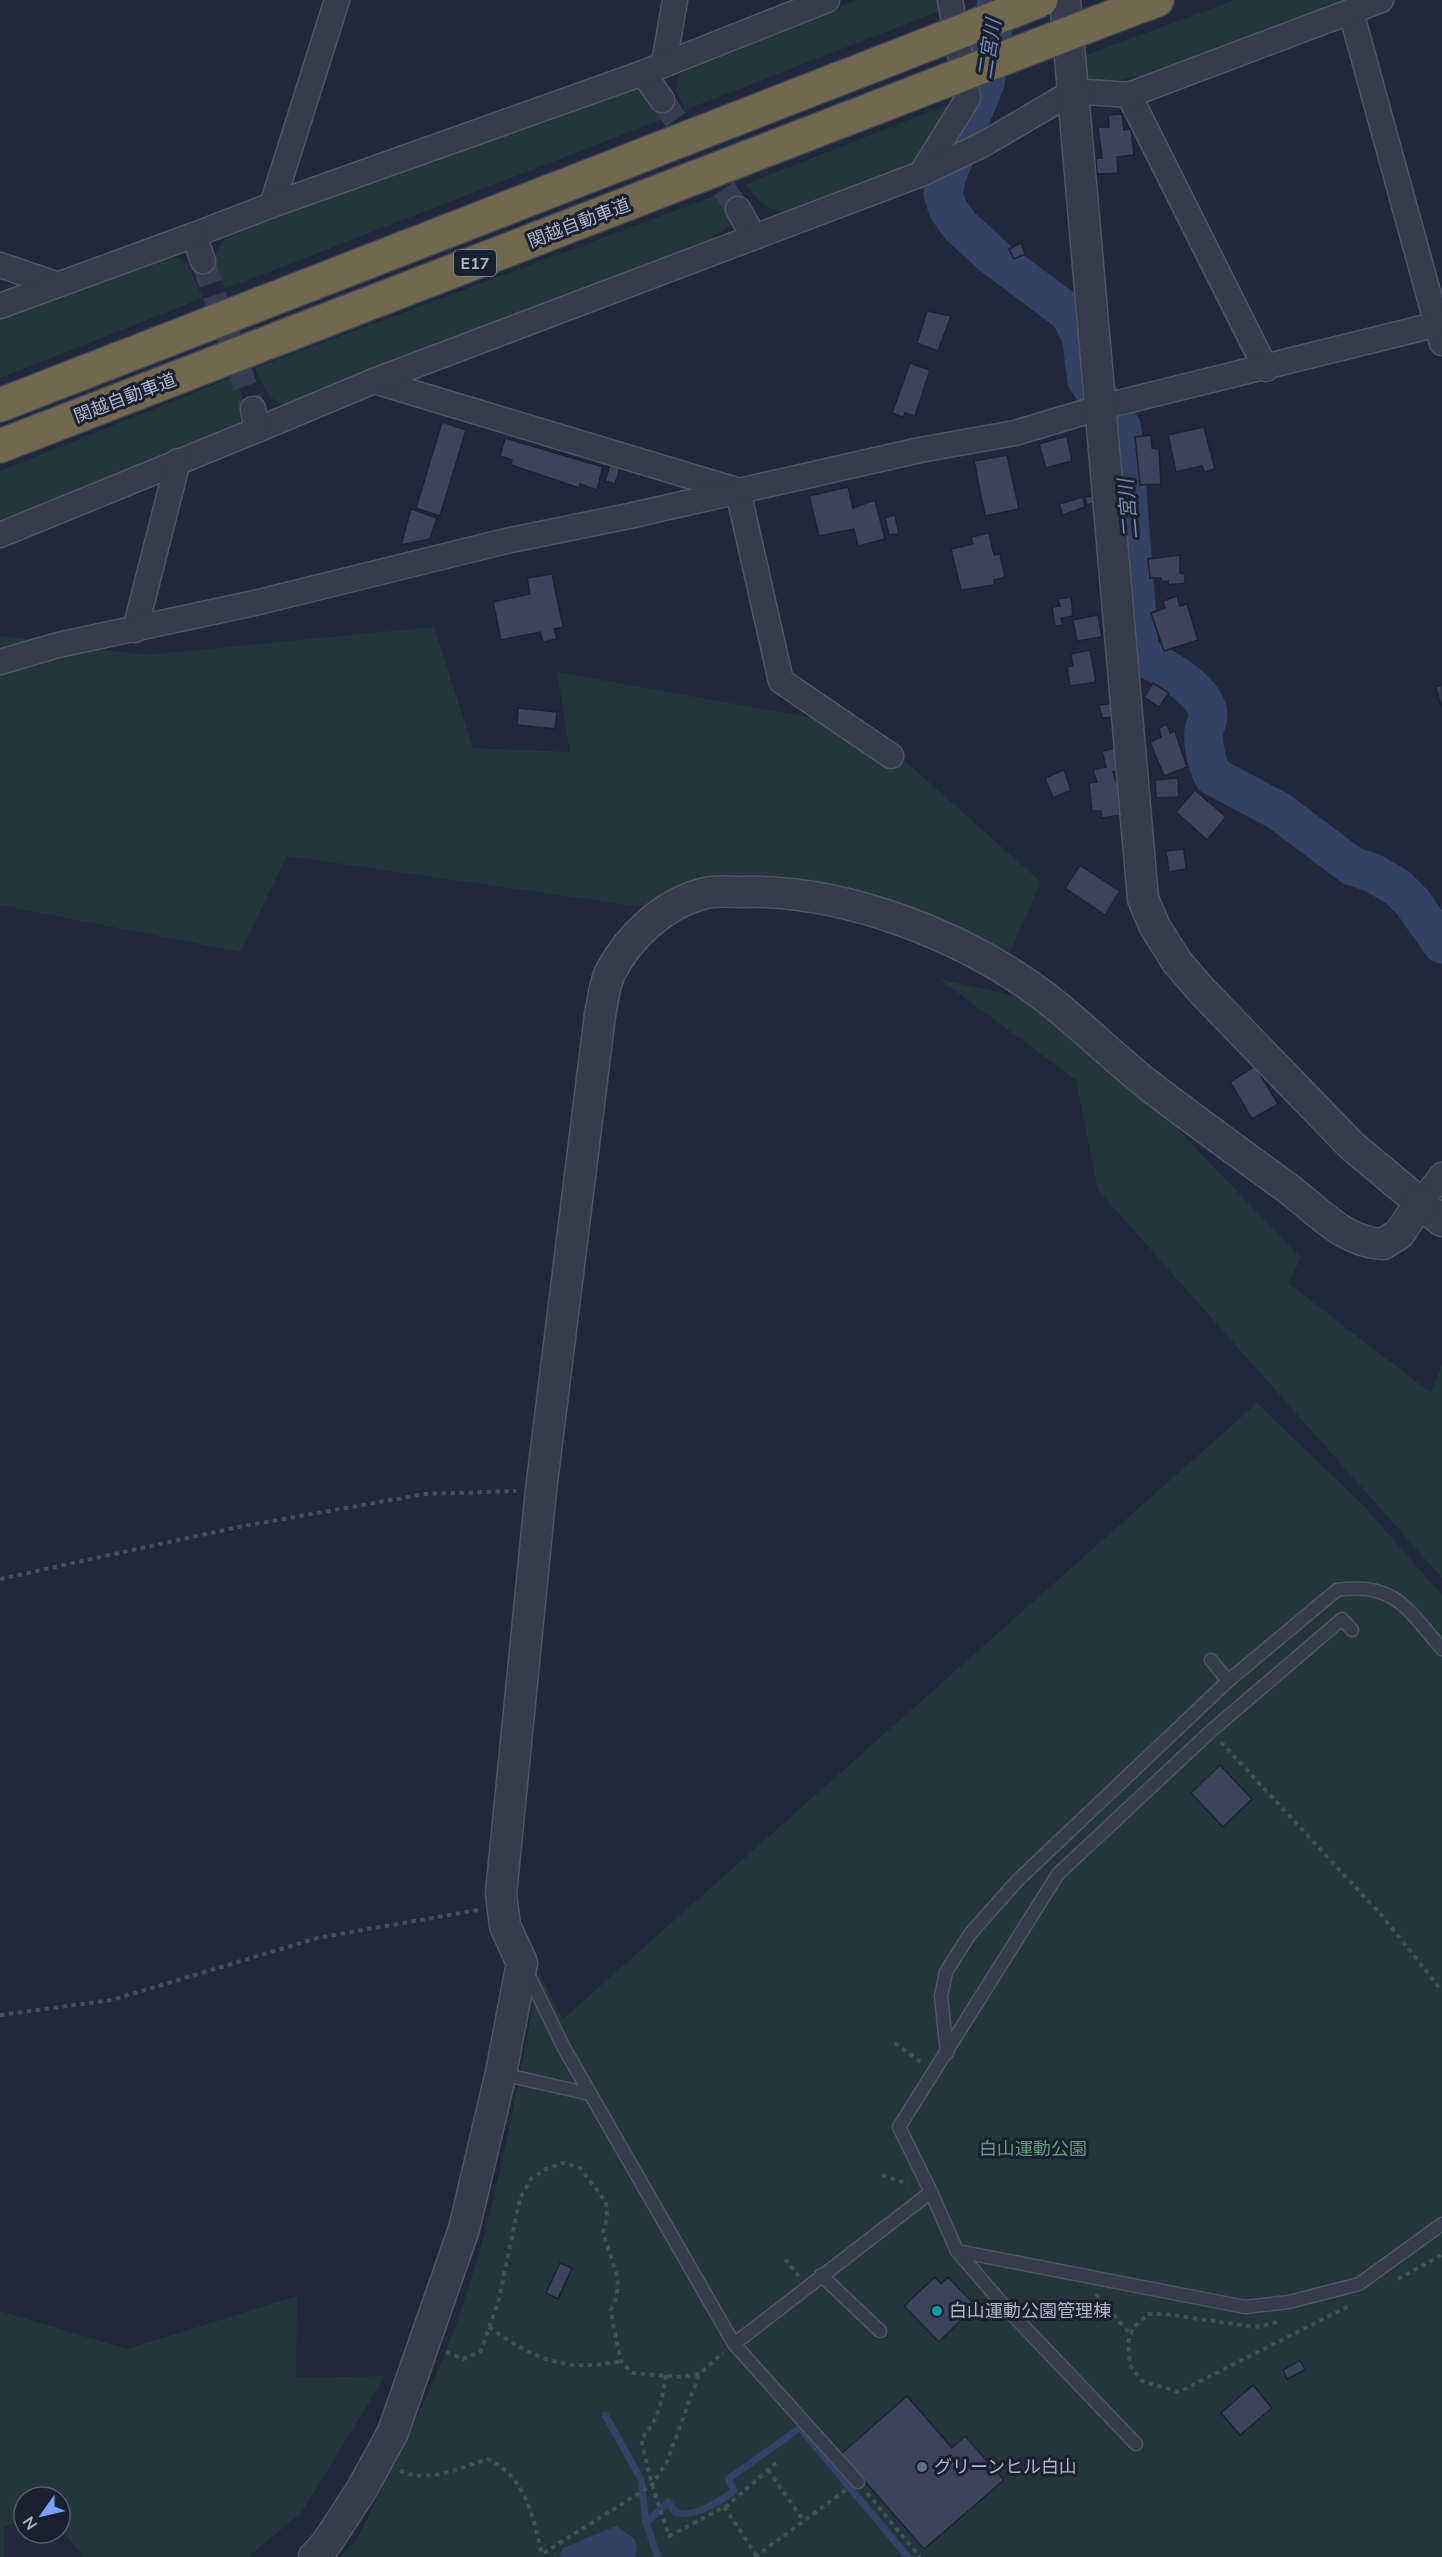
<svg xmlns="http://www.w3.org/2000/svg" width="1442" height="2557" font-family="'Nunito Sans','Noto Sans JP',sans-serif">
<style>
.green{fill:#22363c}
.water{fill:#324164}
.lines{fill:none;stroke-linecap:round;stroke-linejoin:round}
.stream{stroke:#324164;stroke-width:7}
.river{stroke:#324164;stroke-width:39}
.building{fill:#3b445b;stroke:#1b2232;stroke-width:1.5}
.minor-tunnel{stroke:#353d50;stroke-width:24;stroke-dasharray:24 12;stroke-linecap:butt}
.service-casing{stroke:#4e5566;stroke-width:15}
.minor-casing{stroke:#4e5566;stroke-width:27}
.tertiary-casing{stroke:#4e5566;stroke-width:33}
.motorway-casing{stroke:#3e4556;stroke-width:36}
.path{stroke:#405359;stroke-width:4;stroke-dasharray:4.5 4.5;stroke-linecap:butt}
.service{stroke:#343b4b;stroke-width:12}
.minor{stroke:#343b4b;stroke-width:24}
.tertiary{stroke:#343b4b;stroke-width:30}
.motorway{stroke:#726850;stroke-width:33}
.motorway-bridge-casing{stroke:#3e4556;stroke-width:36;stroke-linecap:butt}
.motorway-bridge{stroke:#726850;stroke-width:33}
.culture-dot{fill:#0f9aa8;stroke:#192030;stroke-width:2}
.service-dot{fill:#5c6f8a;stroke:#192030;stroke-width:2}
.labels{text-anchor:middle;stroke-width:6;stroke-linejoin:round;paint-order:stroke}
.shield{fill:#192030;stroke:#81889a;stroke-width:1.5}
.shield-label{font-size:16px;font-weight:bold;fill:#aeb5c7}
.street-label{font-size:18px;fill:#aeb5c7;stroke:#192030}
.park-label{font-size:18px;fill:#649a77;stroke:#192030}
.poi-label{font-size:18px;fill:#aeb5c7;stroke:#192030;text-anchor:start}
.water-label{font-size:20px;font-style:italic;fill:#7487b2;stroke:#192030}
</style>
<rect width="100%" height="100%" fill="#20283b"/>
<!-- green -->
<g class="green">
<polygon points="856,0 944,0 947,8 685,110 676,89 679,75 708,57"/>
<polygon points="1235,0 1360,0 1139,79 1136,76 1093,87 1087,81 1086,55"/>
<path d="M636 88 652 95 668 117 225 289C215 263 208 253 232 232Z"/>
<path d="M961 99 929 151 903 169 887 178 783 212C764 210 757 199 746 184Z"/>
<path d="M722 193 736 213 732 224 708 241 287 406C268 401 263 385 255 368Z"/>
<polygon points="176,257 186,262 203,298 0,378 0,318 162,258"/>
<path d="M235 376C247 409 254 416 221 435L0 531V471Z"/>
<polygon points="434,627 473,748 570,752 557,672 868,728 1041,882 1006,961 814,896 634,906 287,856 240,952 0,905 0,636 145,655"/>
<polygon points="939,979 1058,1005 1301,1258 1288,1283 1431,1393 1442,1364 1442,1578 1098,1190 1076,1080"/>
<path d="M1257 1403 1363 1505 1442 1595V2557H340L356 2541C392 2468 431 2395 458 2318 498 2206 517 2088 539 1972L563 2019Z"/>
<polygon points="297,2296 296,2378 385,2376 302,2512 248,2557 84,2557 60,2528 60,2497 24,2497 24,2522 4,2526 4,2557 0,2557 0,2311 127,2349"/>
</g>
<!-- water -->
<polygon class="water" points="616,2526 635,2539 637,2549 634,2557 559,2557 563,2548"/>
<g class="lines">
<!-- stream -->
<g class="stream">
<polyline points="605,2415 641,2479 646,2523 658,2557"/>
<path d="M646 2523 668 2502 676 2513C699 2516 715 2504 734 2491L728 2479 800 2428 908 2557"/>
</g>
<!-- river -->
<path class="river" d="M997 0 985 83 947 175 943 194 948 209 960 226 994 257 1070 314 1081 336 1087 380 1122 428 1140 655C1160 665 1208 690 1208 716 1208 721 1205 725 1204 730 1202 743 1207 764 1213 776L1279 811 1352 866 1373 873 1397 887 1413 903 1442 944"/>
</g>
<!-- building -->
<g class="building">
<polygon points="1122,114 1124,130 1131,129 1134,155 1117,157 1118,173 1097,174 1096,158 1102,158 1098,127 1109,127 1108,115"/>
<polygon points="1021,243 1025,254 1014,259 1009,249"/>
<polygon points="927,311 951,316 938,351 917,343"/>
<polygon points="910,363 930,370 915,416 905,413 903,417 892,413"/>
<polygon points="442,422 466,430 440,516 416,508"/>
<polygon points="1204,427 1215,469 1204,472 1202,466 1176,472 1168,435"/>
<polygon points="1151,435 1152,448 1159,449 1161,484 1140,485 1135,437"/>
<polygon points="1067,436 1072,461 1046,468 1039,444"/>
<polygon points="505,438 603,467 597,490 580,484 579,488 511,465 512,460 500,456"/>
<polygon points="1007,455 1019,509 985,516 974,461"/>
<polygon points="610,465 620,468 615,484 605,481"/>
<polygon points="848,487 853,508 875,500 885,539 858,546 854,529 819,536 809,496"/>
<polygon points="1096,495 1098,502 1087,505 1085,497"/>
<polygon points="1083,497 1085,507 1063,515 1059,504"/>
<polygon points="411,509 437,518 430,539 401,545"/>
<polygon points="895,515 899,534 889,535 885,518"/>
<polygon points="989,533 994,555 1000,554 1005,577 994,580 995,585 961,590 951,549 973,544 971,537"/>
<polygon points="1180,555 1180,573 1185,574 1185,583 1168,585 1168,581 1162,582 1161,578 1150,578 1148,559"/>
<polygon points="552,574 563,627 554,629 557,639 543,642 540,632 501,640 493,602 530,594 527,578"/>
<polygon points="1177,596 1180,606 1187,604 1198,640 1164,651 1151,613 1165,608 1163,601"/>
<polygon points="1071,597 1073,616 1061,618 1063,625 1055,626 1052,607 1060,606 1058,599"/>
<polygon points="1098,615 1102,637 1077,641 1073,620"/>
<polygon points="1090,650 1096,682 1070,686 1067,667 1073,666 1071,654"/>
<polygon points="1153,683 1169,693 1159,707 1144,697"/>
<polygon points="1442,685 1442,706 1441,706 1436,687"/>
<polygon points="1112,703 1115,717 1102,718 1099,705"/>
<polygon points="518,708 557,712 555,729 517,725"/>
<polygon points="1167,724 1170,733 1175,731 1187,767 1164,776 1150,742 1161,737 1159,728"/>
<polygon points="1117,748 1121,769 1113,772 1116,782 1122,781 1124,795 1118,796 1120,815 1102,818 1101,811 1092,811 1089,783 1097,782 1093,770 1106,767 1102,751"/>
<polygon points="1064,770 1071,790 1053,798 1045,778"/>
<polygon points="1178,778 1179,797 1156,798 1155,780"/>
<polygon points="1195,790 1226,817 1207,840 1176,812"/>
<polygon points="1184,849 1186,869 1169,872 1166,851"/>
<polygon points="1080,865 1120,891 1105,915 1065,888"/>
<polygon points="1255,1066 1278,1104 1252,1119 1230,1082"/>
<polygon points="1220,1765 1252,1799 1223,1827 1191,1793"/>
<polygon points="560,2263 572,2268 558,2299 546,2293"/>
<polygon points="935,2277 941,2284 948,2277 973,2303 959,2317 961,2320 939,2342 904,2306"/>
<polygon points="1300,2360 1305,2370 1287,2379 1283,2370"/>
<polygon points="1253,2385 1272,2408 1240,2435 1221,2413"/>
<polygon points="907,2396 952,2448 965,2436 1004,2480 924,2549 841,2454"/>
</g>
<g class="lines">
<!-- minor-tunnel -->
<g class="minor-tunnel">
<polyline points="662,100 738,209"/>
<polyline points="203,261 253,409"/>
</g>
<defs>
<g id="service">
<polyline points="1211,1660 1228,1681"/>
<polyline points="527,1972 564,2048 734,2344 931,2192 957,2251 1006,2308 1136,2444"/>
<path d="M947 2053 941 1996 946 1972 970 1934 1018 1880 1228 1681 1337 1590C1395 1581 1409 1611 1442 1649"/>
<polyline points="502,2074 590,2094"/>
<polyline points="931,2192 899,2127 1058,1874 1211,1731 1342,1619 1352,1630"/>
<polyline points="957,2251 1245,2307 1289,2302 1359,2284 1442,2224"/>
<polyline points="821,2275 880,2331"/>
<polyline points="734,2344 858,2482"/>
</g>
<g id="minor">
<polyline points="1351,12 1442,343"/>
<polyline points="664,63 675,0"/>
<polyline points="643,73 662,100"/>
<polyline points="1129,95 1266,369"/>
<polyline points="921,174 968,98 950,0"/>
<polyline points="272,205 337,0"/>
<polyline points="738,209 754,237"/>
<polyline points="203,261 194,235 272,205 643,73 827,0"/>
<polyline points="0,265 56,284"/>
<polyline points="0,306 194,235"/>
<polyline points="374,381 736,490"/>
<polyline points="257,430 374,381 921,174 982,145 1074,91 1129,95 1381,0"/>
<polyline points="738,491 781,681 891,756"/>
<polyline points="0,535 257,430 253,409"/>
<polyline points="135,630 178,461"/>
<polyline points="0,662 58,645 255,603 506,541 629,516 920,450 1015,433 1102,407 1442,323"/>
<polyline points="1420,1203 1442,1175"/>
</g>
<g id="tertiary">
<polyline points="1065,0 1143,899 1155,927 1177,962 1203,992 1352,1146 1442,1221"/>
<path d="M314 2557 326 2544 362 2489 393 2432 464 2229 501 2073 522 1963 505 1926 501 1894 541 1490 600 1015C603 1002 604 985 610 973 628 937 664 904 702 894 714 890 729 892 741 892 844 889 963 935 1045 997 1080 1024 1112 1056 1147 1084 1191 1118 1237 1151 1282 1184 1315 1207 1341 1242 1383 1244L1399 1234 1420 1203"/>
</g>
<g id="motorway">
<polyline points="1101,21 1157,0"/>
<polyline points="0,405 944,38"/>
<polyline points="0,446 950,79"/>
</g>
</defs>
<!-- service casing -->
<use href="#service" class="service-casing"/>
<!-- minor casing -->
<use href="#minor" class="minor-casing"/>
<!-- tertiary casing -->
<use href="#tertiary" class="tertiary-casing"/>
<!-- motorway casing -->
<use href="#motorway" class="motorway-casing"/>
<!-- path -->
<g class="path">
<polyline points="0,1579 238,1527 425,1494 516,1491"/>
<polyline points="1221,1742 1384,1918 1442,1991"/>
<polyline points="0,2015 112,2000 317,1938 478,1910"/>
<polyline points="895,2043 922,2063"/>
<polyline points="882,2175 908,2184"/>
<polyline points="785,2259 799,2276"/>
<polyline points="1398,2279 1442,2255"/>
<polyline points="1096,2294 1130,2334"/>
<polyline points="1277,2322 1255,2327 1165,2314 1148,2314 1133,2328 1128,2343 1130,2365 1142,2381 1179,2392 1349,2306"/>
<path d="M489 2327C534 2359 565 2373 621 2361"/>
<polyline points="446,2352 463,2359 481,2351 499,2299 520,2198 531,2179 544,2170 563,2163 580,2168 606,2202 607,2219 603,2233 618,2278 617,2295 611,2310 614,2329 621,2361 632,2373 680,2377 699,2374 723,2353"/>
<path d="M666 2375C662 2400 659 2420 641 2439L652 2485 669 2536 728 2505 777 2462"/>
<path d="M400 2470C425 2485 462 2467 488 2459 527 2479 532 2514 542 2554L652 2485 667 2462 699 2374"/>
<polyline points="768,2470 804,2521"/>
<polyline points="867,2493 920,2557"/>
<polyline points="724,2507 757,2556"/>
<polyline points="755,2557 846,2490"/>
</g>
<!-- service -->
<use href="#service" class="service"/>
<!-- minor -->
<use href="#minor" class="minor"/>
<!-- tertiary -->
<use href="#tertiary" class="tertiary"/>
<!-- motorway -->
<use href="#motorway" class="motorway"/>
<defs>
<g id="motorway-bridge">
<polyline points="944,38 1041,0"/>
<polyline points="950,79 1101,21"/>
</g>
</defs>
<!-- motorway-bridge casing -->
<use href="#motorway-bridge" class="motorway-bridge-casing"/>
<!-- motorway-bridge -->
<use href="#motorway-bridge" class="motorway-bridge"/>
</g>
<!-- markers -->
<circle class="culture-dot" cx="937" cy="2311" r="6"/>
<circle class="service-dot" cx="922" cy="2467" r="6"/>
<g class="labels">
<!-- shield labels -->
<rect class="shield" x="454" y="250" width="42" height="26" rx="4.5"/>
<g class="shield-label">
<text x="475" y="269">E17</text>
</g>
<!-- street labels -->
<g class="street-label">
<text transform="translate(579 223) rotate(-21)" y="6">関越自動車道</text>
<text transform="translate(125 398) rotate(-21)" y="6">関越自動車道</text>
</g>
<!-- park labels -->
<g class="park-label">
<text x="1033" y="2155">白山運動公園</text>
</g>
<!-- poi labels -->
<g class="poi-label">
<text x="949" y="2317">白山運動公園管理棟</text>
<text x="934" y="2473">グリーンヒル白山</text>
</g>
<!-- water labels -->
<g class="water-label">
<text transform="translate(989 49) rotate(-81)" y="7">二宮川</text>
<text transform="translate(1128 509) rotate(-95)" y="7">二宮川</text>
</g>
</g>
<!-- north arrow -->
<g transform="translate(42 2515) rotate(236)"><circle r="28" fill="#192030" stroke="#555c6c" stroke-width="1.5"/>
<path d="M0-4.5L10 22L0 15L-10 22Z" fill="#7c9fff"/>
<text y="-9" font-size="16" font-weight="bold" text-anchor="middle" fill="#aeb5c7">N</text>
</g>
</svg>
